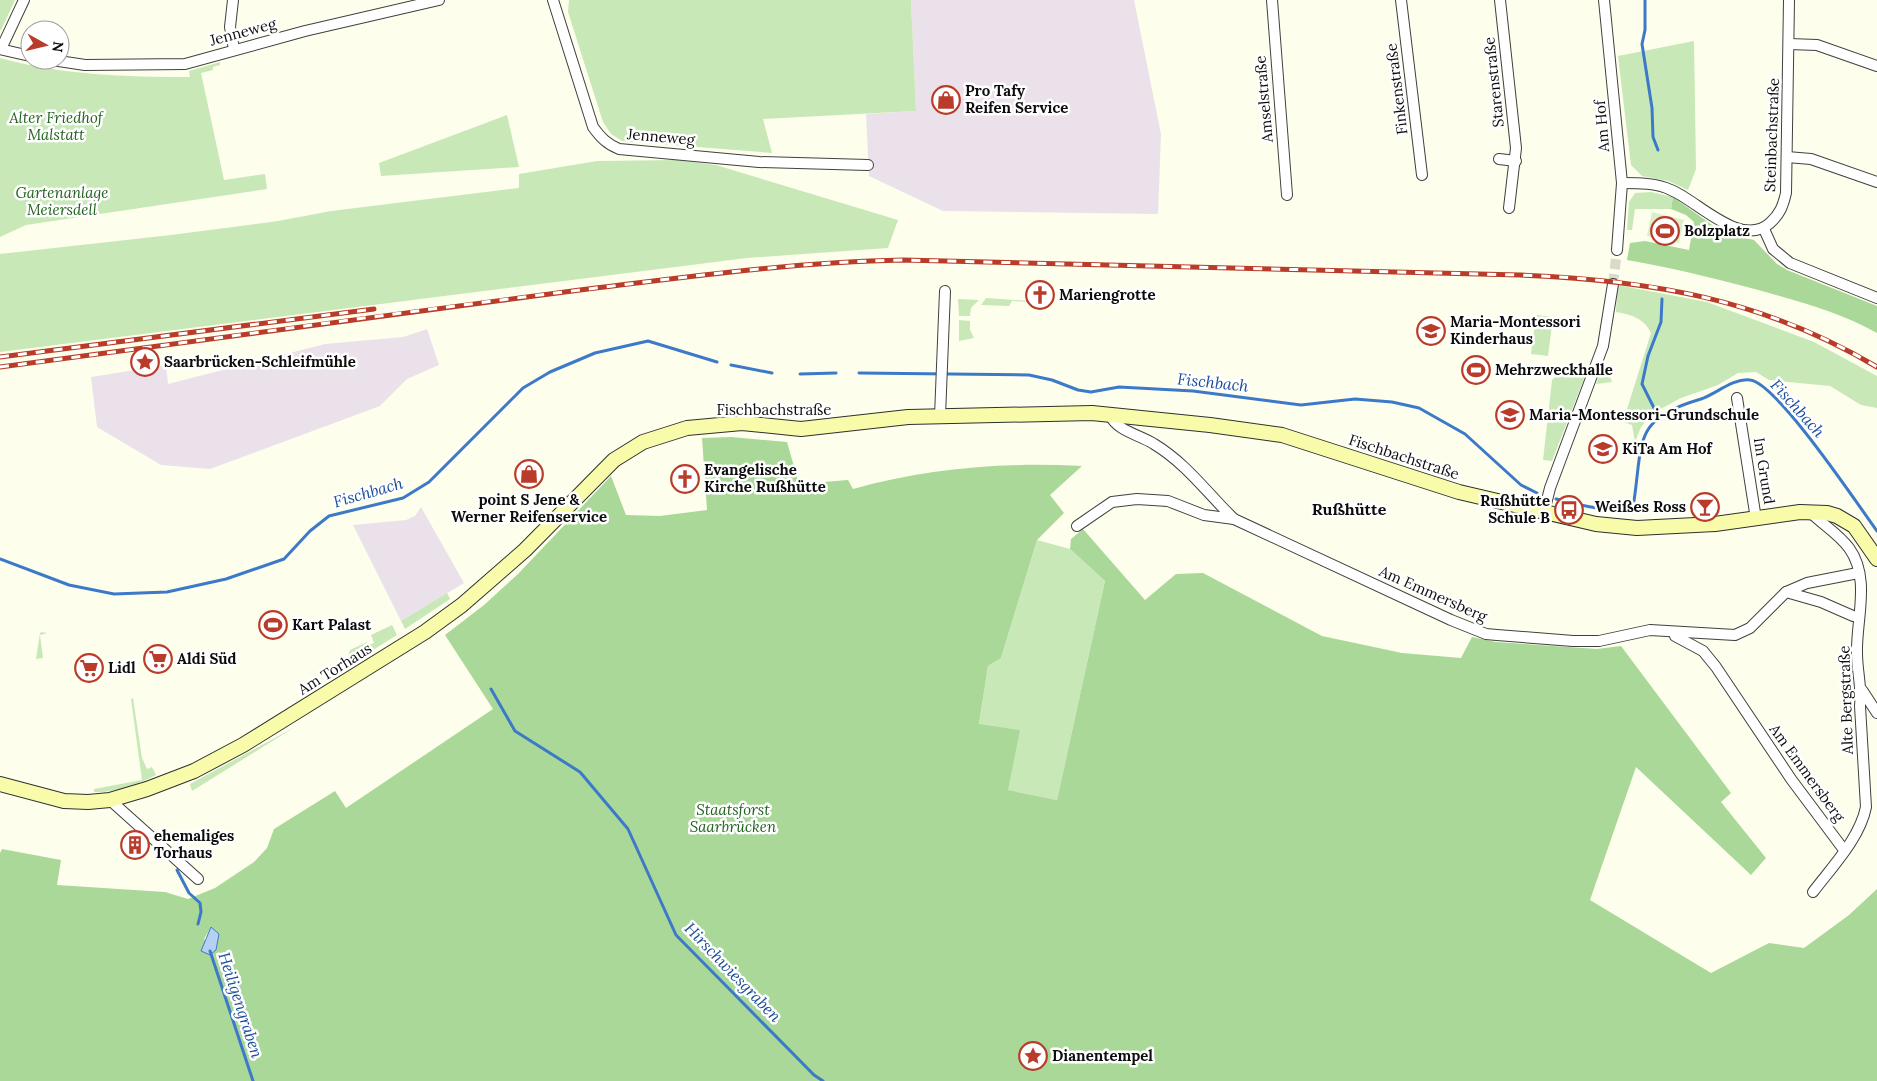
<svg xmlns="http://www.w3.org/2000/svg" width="1877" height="1081" font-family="Lora,serif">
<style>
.industrial{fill:#ebe1eb}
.green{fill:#c9e8b8}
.forest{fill:#aad898;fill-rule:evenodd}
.pitch{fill:#dcefca}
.water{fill:#b4d1f4;stroke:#3d79c9}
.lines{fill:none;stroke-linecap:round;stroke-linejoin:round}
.stream{stroke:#3d79c9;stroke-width:3}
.minor-tunnel{stroke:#dadacb;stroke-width:10;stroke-dasharray:10 5;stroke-linecap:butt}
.minor-casing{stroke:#404040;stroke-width:12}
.secondary-casing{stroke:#2f2f2f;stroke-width:16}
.minor{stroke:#fff;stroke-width:10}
.secondary{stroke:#f8fcaa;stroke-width:14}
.rail-casing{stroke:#b93b29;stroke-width:5}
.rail{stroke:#fff;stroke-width:3;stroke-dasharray:9;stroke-linecap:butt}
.labels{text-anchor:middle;stroke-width:5;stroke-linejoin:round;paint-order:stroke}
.street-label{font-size:15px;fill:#0d0d0d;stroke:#fff}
.poi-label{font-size:15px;font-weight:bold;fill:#0d0d0d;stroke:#fff;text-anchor:start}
.park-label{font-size:15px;font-style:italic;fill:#22621f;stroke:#fff}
.water-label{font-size:16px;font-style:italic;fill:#1a4d9b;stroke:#fff}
.neighbourhood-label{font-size:16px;font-weight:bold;fill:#0d0d0d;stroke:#fff}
</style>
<rect width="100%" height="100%" fill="#fefeed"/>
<!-- industrial -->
<g class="industrial">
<polygon points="911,0 1134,0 1161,134 1158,214 943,211 869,176 866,114 916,111"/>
<polygon points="427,329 439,365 407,379 380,406 210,469 161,465 97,427 91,377 166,365 168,384 325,344 403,337"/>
<polygon points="421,507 464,583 401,621 353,525 406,520 415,516"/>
</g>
<!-- green -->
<g class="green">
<polygon points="0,0 15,0 1,30 0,30"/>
<polygon points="569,0 911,0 916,111 763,119 772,153 622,141 611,134 603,122 568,12"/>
<polygon points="1694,41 1696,169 1688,190 1668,181 1642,176 1631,165 1618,56"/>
<path d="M0 58C62 75 126 77 190 77L189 71 220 62V65L213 67V70L201 73 224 180 265 174 267 189 26 225 0 237Z"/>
<polygon points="507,115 519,167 381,176 379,163"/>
<polygon points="677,160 716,165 898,220 888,248 747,258 0,352 0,254 171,235 278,221 331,211 519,188 519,174 597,161"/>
<polygon points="1651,192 1673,197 1671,209 1635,209 1632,230 1627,230 1629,202 1635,193"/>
<path d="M1617 285 1707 302 1814 342 1877 376V408L1861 405 1830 386 1769 380 1756 372 1738 373 1718 385 1681 398 1655 412 1641 427 1635 442 1632 425 1623 422 1651 333C1645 319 1630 314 1616 312Z"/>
<polygon points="986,298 1029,301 1029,302 1012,301 1009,306 981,305"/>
<polygon points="958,299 979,300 971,308 970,316 959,316"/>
<polygon points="1536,315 1553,317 1548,356 1531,354"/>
<polygon points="959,320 970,321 970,330 974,338 959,341"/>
<polygon points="1566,367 1583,368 1585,376 1552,461 1543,460 1552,380"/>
<polygon points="1602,369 1609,374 1612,382 1596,384"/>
<polygon points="1037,540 1070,549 1105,581 1057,800 1007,790 1019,730 979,725 988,666 1001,658"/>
<polygon points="447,593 450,599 405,629 401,621"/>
<polygon points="392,625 397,635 365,655 361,649 348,657 350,650 367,642 368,645 374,643 371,635"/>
<polygon points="42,632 47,633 40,635 43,658 36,659 40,633"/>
<path d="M133 698 142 758 147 769 152 767 156 775C139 784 114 793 94 792V789L142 780 131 699Z"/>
<polygon points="295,727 192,791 190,784"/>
</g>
<!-- forest -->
<g class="forest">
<path d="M1673 197 1722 232 1754 240 1777 264 1787 270 1877 306V333C1845 315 1811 305 1776 295 1727 281 1678 269 1627 260L1630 243 1645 241 1689 250 1694 222 1686 215 1671 209Z"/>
<path d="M731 437 787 442 799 484 848 480 853 489C929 468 1004 462 1082 466L1050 495 1064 513 1037 540 1001 658 988 666 979 724 1020 730 1008 790 1057 800 1105 581 1070 549 1071 539 1083 529 1145 600 1176 574 1203 573 1322 636 1402 653 1461 658 1472 637 1496 642 1597 649 1621 646 1731 793 1721 802 1766 858 1751 875 1636 767 1590 900 1711 973 1769 943 1804 948 1849 915 1877 889V1081H0V853L2 849 61 860 57 885 165 892 188 899 215 888 254 862 267 848 274 829 335 791 346 808 493 709 445 635 484 605 518 574 611 476 626 515 660 516 707 510 702 438ZM211 927 218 934 216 950 204 939Z"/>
</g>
<!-- pitch -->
<polygon class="pitch" points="1652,212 1684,220 1679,243 1647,236"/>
<!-- water -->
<polygon class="water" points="211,927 219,934 216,950 210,955 201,951"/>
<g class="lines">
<!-- stream -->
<g class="stream">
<polyline points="1645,0 1645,30 1642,44 1652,108 1653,137 1658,150"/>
<polyline points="731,365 772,373"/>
<polyline points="859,373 1029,375 1052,380 1078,390 1091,392 1119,387 1193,391 1301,405 1355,399 1392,402 1419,408 1465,434 1521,485 1537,493"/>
<polyline points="800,374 836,373"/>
<polyline points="1658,416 1642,384 1648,356 1661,322 1662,299"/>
<path d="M1556 499C1580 504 1612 517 1634 501 1643 440 1633 419 1701 399 1716 394 1733 378 1750 380 1776 382 1858 505 1877 531"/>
<polyline points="0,559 69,585 114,594 167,592 226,579 284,559 310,531 329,516 403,498 429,482 523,388 550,372 595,353 648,341 717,362"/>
<polyline points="491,689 515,731 580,772 628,829 676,935 814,1075 823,1081"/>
<polyline points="177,870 189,893 200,903 201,912 198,924"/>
<polyline points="210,951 253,1081"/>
</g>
<!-- minor-tunnel -->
<polyline class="minor-tunnel" points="1613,284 1617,250"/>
<defs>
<g id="minor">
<polyline points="233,0 230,27 234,49"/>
<path d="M553 0 593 127C601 138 607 144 619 149L759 162 868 165"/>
<polyline points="1272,0 1287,195"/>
<polyline points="1401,0 1422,175"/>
<polyline points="1500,0 1516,148 1509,208"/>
<polyline points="1604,0 1622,183 1617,250"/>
<polyline points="1789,44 1817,45 1877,66"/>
<polyline points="0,49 30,56"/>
<polyline points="1,49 24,0"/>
<polyline points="52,60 85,65 185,64 305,31 439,0"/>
<polyline points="1787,157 1811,159 1877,182"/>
<polyline points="1499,159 1516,161"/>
<path d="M1622 183C1638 183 1657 183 1671 190 1698 201 1741 249 1770 223 1780 214 1783 206 1786 193L1789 0"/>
<polyline points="1764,229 1773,249 1790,263 1877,298"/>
<polyline points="1737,398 1756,519"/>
<path d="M1110 415C1117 431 1140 435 1154 444 1187 464 1207 493 1234 519"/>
<polyline points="940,416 945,291"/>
<polyline points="1544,512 1550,488 1603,346 1613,284"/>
<path d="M1810 512C1822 524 1839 534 1849 548 1871 578 1856 620 1857 653 1857 672 1862 687 1860 706L1866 807C1860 838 1832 867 1813 892"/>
<polyline points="1077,526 1112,502 1137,499 1168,501 1204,515 1234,519 1451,620 1486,634 1497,635 1573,641 1599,641 1650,630 1735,635 1750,628 1786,592 1807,583 1858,573"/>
<polyline points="1786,592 1821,602 1853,616"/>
<polyline points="1675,636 1703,651 1716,667 1791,779 1844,850"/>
<polyline points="1862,690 1877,713"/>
<polyline points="110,800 198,879"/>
</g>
<polyline id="secondary" points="0,784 64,801 88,802 110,800 147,789 194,771 243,745 425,632 462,605 525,550 614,460 643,442 687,428 742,423 801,429 908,417 1092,413 1210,425 1282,435 1459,492 1596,524 1637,528 1715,524 1800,512 1827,513 1837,516 1854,526 1877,559"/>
</defs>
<!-- minor casing -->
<use href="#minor" class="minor-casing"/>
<!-- secondary casing -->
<use href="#secondary" class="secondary-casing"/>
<!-- minor -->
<use href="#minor" class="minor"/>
<!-- secondary -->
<use href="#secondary" class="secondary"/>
<defs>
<g id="rail">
<polyline points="0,357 374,309"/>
<path d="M0 367C193 342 386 314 580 290 687 277 794 262 903 260L1520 275C1650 280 1763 299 1877 367"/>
</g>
</defs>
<!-- rail casing -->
<use href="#rail" class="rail-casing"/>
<!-- rail -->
<use href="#rail" class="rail"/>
</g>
<!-- icons -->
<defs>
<symbol id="shop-ring" viewBox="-11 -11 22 22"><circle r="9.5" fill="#fff" stroke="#b93b29" stroke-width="1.5"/><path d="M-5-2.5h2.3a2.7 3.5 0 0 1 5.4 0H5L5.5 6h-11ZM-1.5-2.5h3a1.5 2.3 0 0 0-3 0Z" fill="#b93b29"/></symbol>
<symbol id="stadium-ring" viewBox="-11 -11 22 22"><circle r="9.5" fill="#fff" stroke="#b93b29" stroke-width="1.5"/><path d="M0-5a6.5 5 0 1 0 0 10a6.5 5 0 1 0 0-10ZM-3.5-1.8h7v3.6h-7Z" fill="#b93b29"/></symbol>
<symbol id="church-ring" viewBox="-11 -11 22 22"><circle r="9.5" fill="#fff" stroke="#b93b29" stroke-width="1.5"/><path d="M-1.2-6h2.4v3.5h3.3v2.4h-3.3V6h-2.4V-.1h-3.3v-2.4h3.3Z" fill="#b93b29"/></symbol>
<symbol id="school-ring" viewBox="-11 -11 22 22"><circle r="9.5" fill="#fff" stroke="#b93b29" stroke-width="1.5"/><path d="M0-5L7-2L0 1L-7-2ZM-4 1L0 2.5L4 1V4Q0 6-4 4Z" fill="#b93b29"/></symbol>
<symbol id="sight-ring" viewBox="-11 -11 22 22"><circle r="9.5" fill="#fff" stroke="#b93b29" stroke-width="1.5"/><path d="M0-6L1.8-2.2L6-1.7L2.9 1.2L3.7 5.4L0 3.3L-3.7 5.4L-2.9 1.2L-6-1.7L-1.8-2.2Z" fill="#b93b29"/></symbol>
<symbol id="bar-ring" viewBox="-11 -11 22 22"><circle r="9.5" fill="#fff" stroke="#b93b29" stroke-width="1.5"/><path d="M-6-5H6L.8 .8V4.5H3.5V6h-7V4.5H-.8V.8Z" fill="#b93b29"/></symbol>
<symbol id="bus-ring" viewBox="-11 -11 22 22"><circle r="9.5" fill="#fff" stroke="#b93b29" stroke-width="1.5"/><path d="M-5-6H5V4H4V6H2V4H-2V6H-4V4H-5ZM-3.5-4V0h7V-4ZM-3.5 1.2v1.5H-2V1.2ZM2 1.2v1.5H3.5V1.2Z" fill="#b93b29"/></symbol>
<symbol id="supermarket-ring" viewBox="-11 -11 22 22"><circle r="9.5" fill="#fff" stroke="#b93b29" stroke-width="1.5"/><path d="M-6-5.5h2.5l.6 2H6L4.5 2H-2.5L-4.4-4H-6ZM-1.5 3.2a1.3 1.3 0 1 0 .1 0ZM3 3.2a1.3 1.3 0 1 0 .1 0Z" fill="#b93b29"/></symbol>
<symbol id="building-ring" viewBox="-11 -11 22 22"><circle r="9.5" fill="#fff" stroke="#b93b29" stroke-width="1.5"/><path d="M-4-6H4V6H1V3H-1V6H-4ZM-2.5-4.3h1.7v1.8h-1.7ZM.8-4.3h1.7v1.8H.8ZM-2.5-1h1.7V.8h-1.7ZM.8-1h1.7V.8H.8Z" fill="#b93b29"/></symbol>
</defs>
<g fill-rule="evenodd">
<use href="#shop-ring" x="930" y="84" width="32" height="32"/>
<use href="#stadium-ring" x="1649" y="215" width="32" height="32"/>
<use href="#church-ring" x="1024" y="279" width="32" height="32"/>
<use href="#school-ring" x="1415" y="315" width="32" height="32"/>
<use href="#sight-ring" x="129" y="346" width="32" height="32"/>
<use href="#stadium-ring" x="1460" y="354" width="32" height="32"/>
<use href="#school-ring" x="1494" y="399" width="32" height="32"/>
<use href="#school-ring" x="1587" y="433" width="32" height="32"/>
<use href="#shop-ring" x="513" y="458" width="32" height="32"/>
<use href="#church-ring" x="669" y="463" width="32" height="32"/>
<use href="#bar-ring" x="1689" y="491" width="32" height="32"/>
<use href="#bus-ring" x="1553" y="494" width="32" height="32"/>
<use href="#stadium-ring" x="257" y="609" width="32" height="32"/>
<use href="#supermarket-ring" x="142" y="643" width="32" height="32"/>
<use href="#supermarket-ring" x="73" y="652" width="32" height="32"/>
<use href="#building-ring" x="119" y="829" width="32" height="32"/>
<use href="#sight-ring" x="1017" y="1040" width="32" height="32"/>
</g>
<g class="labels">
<!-- street labels -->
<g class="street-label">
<text transform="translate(243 32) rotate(-15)" y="5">Jenneweg</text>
<text transform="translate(1494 82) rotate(-96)" y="5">Starenstraße</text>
<text transform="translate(1397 89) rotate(-97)" y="5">Finkenstraße</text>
<text transform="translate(1264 99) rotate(-95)" y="5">Amselstraße</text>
<text transform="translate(1602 126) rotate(-95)" y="5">Am Hof</text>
<text transform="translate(1772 135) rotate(-88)" y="5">Steinbachstraße</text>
<text transform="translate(661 137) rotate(5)" y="5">Jenneweg</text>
<text x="774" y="415">Fischbachstraße</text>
<text transform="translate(1404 457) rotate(18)" y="5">Fischbachstraße</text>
<text transform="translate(1764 471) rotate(81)" y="5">Im Grund</text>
<text transform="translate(1433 594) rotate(24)" y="5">Am Emmersberg</text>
<text transform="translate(335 669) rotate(-32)" y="5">Am Torhaus</text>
<text transform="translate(1846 700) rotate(-92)" y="5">Alte Bergstraße</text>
<text transform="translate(1807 773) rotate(54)" y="5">Am Emmersberg</text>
</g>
<!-- poi labels -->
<g class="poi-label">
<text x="965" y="96">Pro Tafy<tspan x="965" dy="17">Reifen Service</tspan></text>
<text x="1684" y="236">Bolzplatz</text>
<text x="1059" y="300">Mariengrotte</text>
<text x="1450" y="327">Maria-Montessori<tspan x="1450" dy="17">Kinderhaus</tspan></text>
<text x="164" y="367">Saarbrücken-Schleifmühle</text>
<text x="1495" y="375">Mehrzweckhalle</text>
<text x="1529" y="420">Maria-Montessori-Grundschule</text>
<text x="1622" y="454">KiTa Am Hof</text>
<text x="704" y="475">Evangelische<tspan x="704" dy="17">Kirche Rußhütte</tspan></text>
<text x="529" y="505" text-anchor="middle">point S Jene &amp;<tspan x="529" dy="17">Werner Reifenservice</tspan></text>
<text x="1550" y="506" text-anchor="end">Rußhütte<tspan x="1550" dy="17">Schule B</tspan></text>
<text x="1686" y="512" text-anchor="end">Weißes Ross</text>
<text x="292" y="630">Kart Palast</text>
<text x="177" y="664">Aldi Süd</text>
<text x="108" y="673">Lidl</text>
<text x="154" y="841">ehemaliges<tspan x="154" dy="17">Torhaus</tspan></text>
<text x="1052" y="1061">Dianentempel</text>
</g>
<!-- park labels -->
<g class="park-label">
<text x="56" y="123">Alter Friedhof<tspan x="56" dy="17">Malstatt</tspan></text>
<text x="62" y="198">Gartenanlage<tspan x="62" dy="17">Meiersdell</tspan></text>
<text x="733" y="815">Staatsforst<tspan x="733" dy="17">Saarbrücken</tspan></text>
</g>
<!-- water labels -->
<g class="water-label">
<text transform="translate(1213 382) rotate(6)" y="6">Fischbach</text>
<text transform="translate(1798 408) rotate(48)" y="6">Fischbach</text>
<text transform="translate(368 492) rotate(-16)" y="6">Fischbach</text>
<text transform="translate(733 972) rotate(46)" y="6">Hirschwiesgraben</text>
<text transform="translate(241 1005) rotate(72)" y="6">Heiligengraben</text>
</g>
<!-- neighbourhood labels -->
<g class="neighbourhood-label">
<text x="1349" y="515">Rußhütte</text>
</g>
</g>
<!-- north arrow -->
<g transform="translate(45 45) rotate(98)"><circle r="24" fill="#ffffff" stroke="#9e9e9e"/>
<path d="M0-4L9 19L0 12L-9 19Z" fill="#b93b29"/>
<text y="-8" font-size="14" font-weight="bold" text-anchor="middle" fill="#0d0d0d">N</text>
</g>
</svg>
